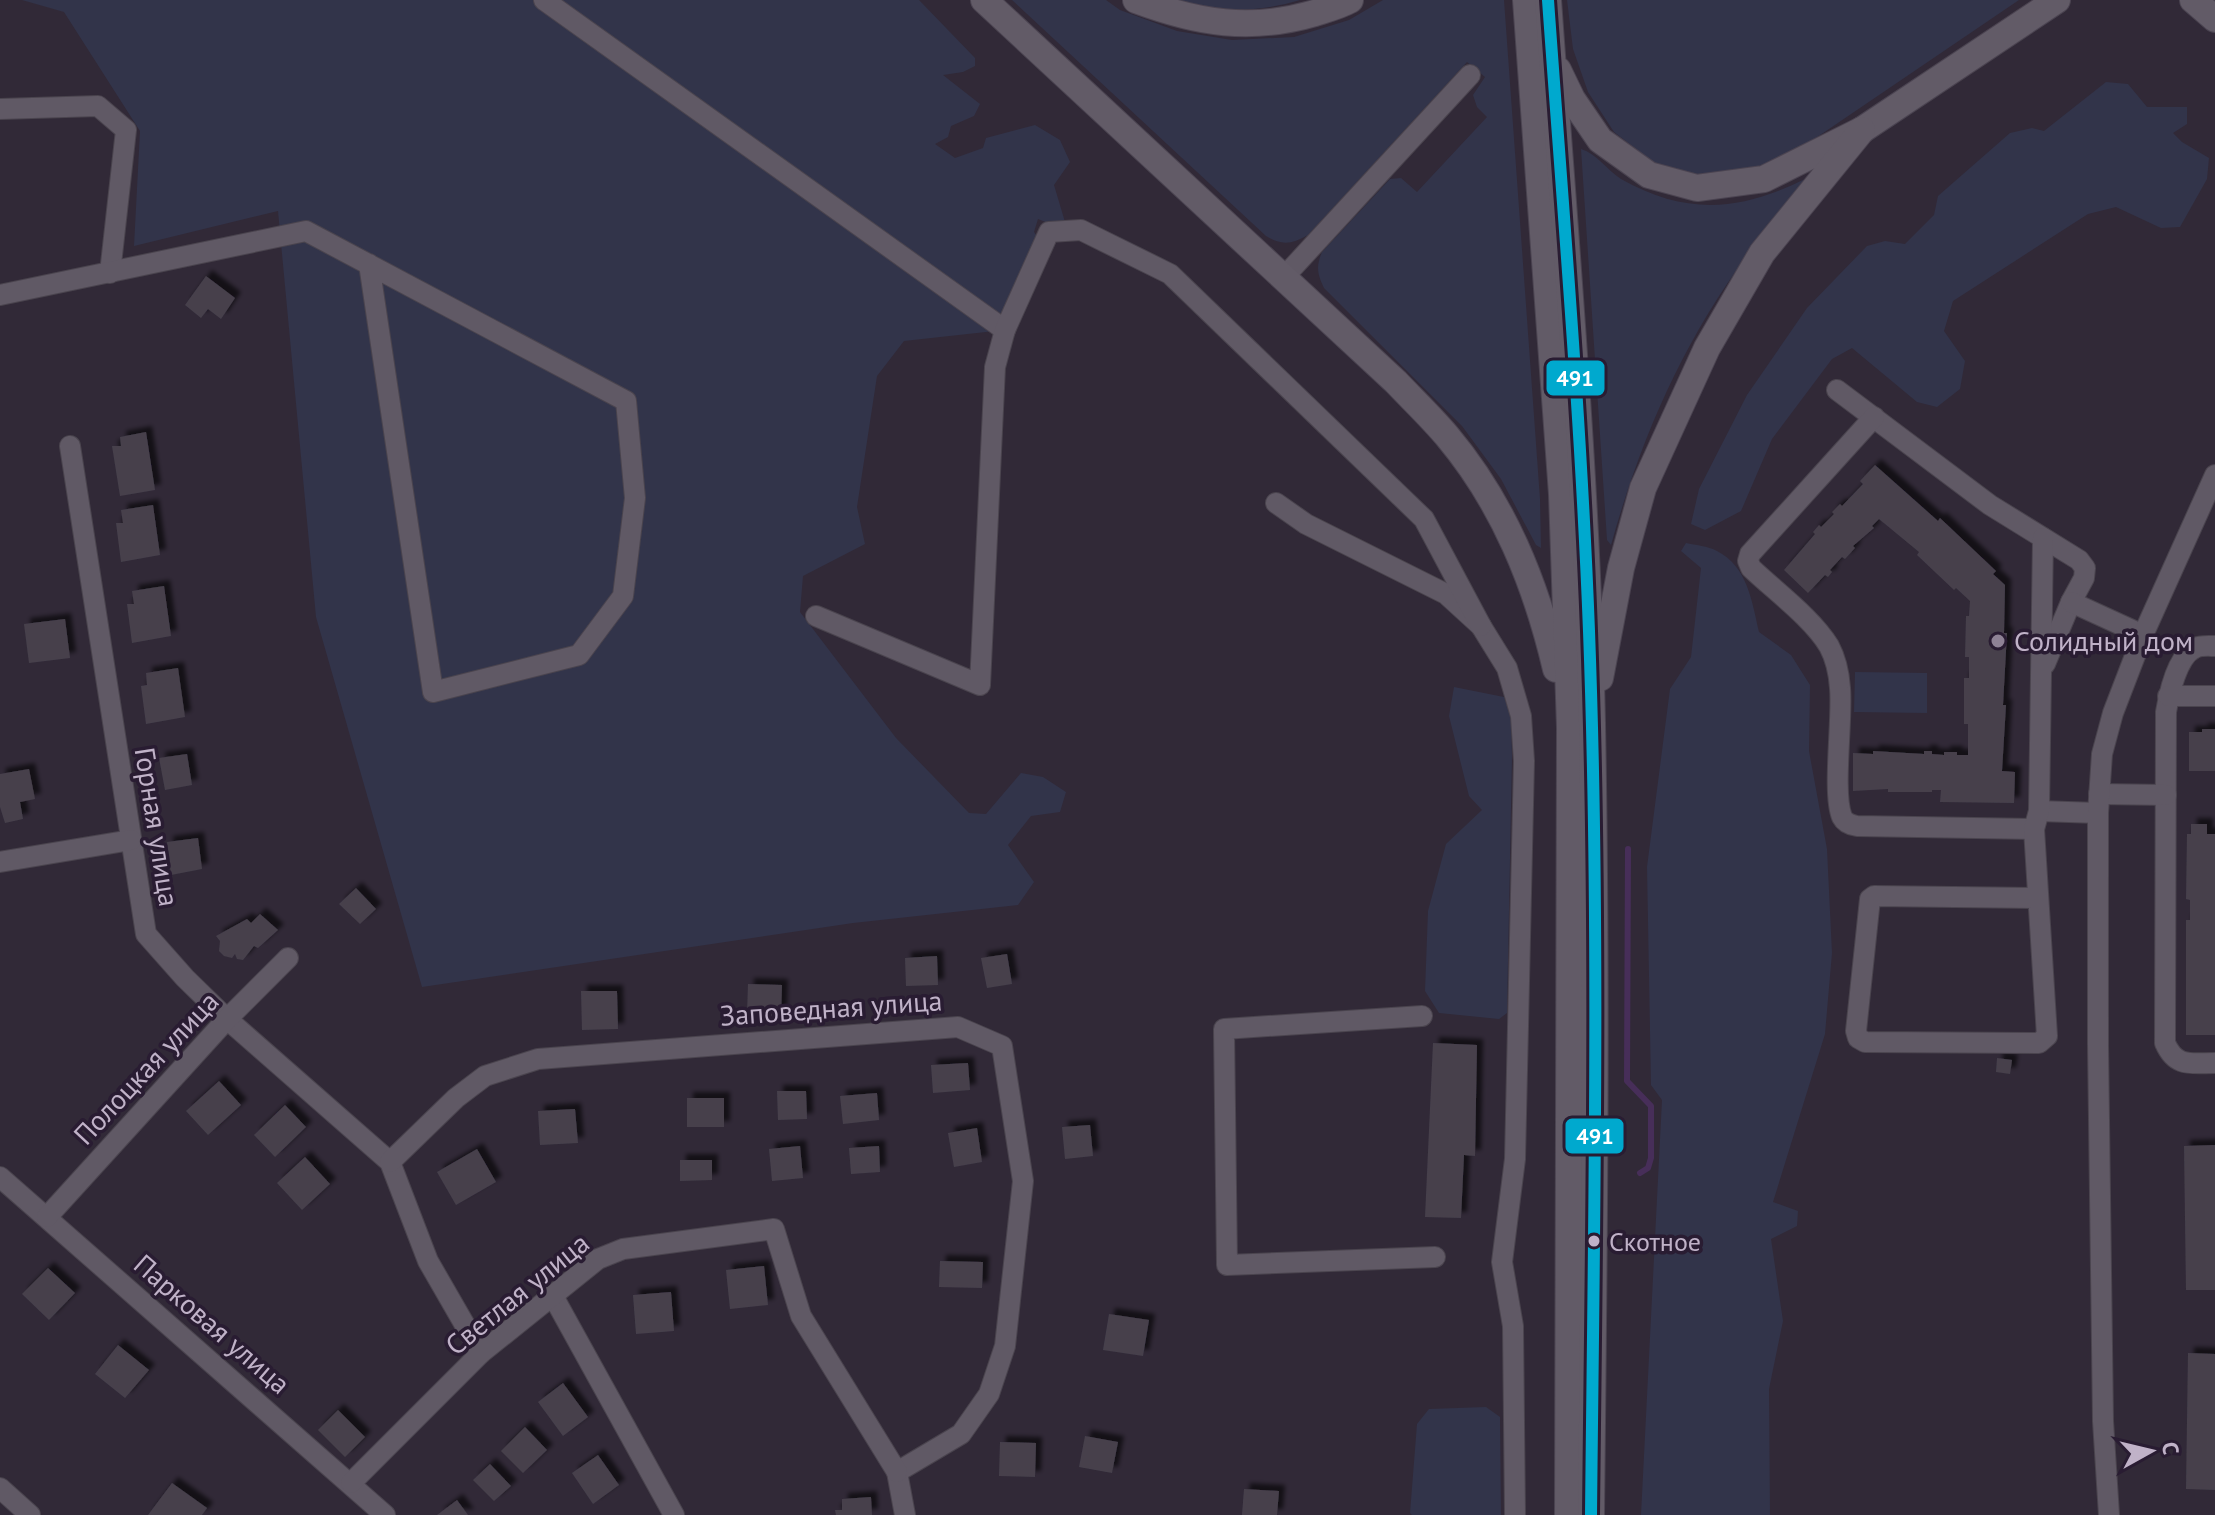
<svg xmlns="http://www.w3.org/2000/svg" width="2215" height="1515" font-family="'PT Sans',sans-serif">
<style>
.green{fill:#32344a}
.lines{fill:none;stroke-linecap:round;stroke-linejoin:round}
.stream{stroke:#472e59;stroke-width:6}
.building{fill:#46404c;filter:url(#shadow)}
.minor-casing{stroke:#4a444e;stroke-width:22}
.major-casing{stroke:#4b4451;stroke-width:28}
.minor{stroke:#605965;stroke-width:20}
.major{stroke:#625b67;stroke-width:26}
.bus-1-casing{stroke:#291c32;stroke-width:18}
.bus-1{stroke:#00a9ce;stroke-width:12}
.poi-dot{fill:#8e8295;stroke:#291c32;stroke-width:3}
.bus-dot{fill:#c0b2c8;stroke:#291c32;stroke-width:3}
.labels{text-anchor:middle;stroke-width:7;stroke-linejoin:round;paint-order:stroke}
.bus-label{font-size:26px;fill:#c0b2c8;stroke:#291c32;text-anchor:start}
.poi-label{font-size:28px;fill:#c0b2c8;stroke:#291c32;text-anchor:start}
.street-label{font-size:28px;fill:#c0b2c8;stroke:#291c32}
.line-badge{stroke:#291c32;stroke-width:3}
.badge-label{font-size:22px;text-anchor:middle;font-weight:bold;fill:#fff}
</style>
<defs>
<filter id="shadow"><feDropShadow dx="6" dy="-6" stdDeviation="2" flood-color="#0009"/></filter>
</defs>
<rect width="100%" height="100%" fill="#312937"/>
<!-- green -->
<g class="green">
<polygon points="22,0 919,0 975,58 975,66 963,72 943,75 980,104 974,116 951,126 948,137 935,144 955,158 983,148 986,138 1035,125 1060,140 1070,162 1054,185 1065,222 1053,225 1038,219 1034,232 1042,243 995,331 904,341 877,376 857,507 865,544 803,576 800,612 896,738 969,813 986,814 1021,773 1043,777 1066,792 1060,812 1031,816 1008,845 1034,882 1018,905 853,923 422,987 316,617 278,211 134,246 140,131 64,12"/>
<path d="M1012 0H1106L1120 10 1177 31 1232 40 1294 37 1349 20 1383 0H1504L1540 499 1541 548 1536 545 1501 479 1462 426 1324 288C1317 274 1316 266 1322 252L1390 179 1401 178 1417 192 1487 117 1477 107 1473 95 1485 77 1467 62 1308 235C1292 244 1282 246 1266 236Z"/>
<path d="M1175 0H1300C1262 12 1213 14 1175 0Z"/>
<polygon points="1567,0 2019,0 1801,148 1758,167 1701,176 1657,165 1614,132 1588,92 1573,49"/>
<polygon points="2106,82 2128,84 2147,107 2187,107 2187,124 2173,133 2182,142 2209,158 2207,179 2180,227 2161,228 2116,207 2088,214 1953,301 1944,331 1965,361 1960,389 1937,407 1917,402 1852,348 1832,359 1772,439 1741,511 1705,530 1691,524 1699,489 1747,395 1807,308 1867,246 1885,241 1905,244 1934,215 1938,196 2010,133 2032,128 2044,131"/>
<path d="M1581 149C1597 154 1607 170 1621 179 1687 216 1740 211 1805 179L1809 180C1709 289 1651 402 1611 545L1607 540Z"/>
<path d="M1686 543C1695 545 1708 546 1717 551 1748 567 1752 602 1759 632L1791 655 1810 685 1809 751 1827 849 1832 953 1825 1034 1773 1202 1798 1211 1797 1226 1771 1239 1783 1321 1769 1389 1770 1515H1641L1662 1100 1651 1085 1647 867 1670 689 1691 657 1701 568 1681 551Z"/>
<polygon points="1855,672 1927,673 1927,713 1854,712"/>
<polygon points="1454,687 1504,697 1511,716 1512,756 1507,1013 1499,1019 1439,1013 1425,991 1428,911 1446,844 1482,810 1469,796 1449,716"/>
<polygon points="1486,1407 1500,1417 1501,1515 1412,1515 1410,1513 1417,1424 1429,1409"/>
</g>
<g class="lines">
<!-- stream -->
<polyline class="stream" points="1628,849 1627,1081 1651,1106 1651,1158 1648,1168 1640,1173"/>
</g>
<!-- building -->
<g class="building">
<polygon points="206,276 235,298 221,319 208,309 201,318 185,305"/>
<polygon points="146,432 155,490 120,496 112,446 121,446 120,437"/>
<polygon points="1875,465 1938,521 1940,518 1996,571 1993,574 2005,585 2004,633 2007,633 2003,705 2006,705 2002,771 2015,772 2014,803 1940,802 1941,790 1932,790 1932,792 1888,792 1888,789 1853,791 1853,753 1873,754 1873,751 1924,754 1924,751 1932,751 1932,754 1944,755 1944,752 1957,752 1957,755 1968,755 1968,724 1964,724 1964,678 1969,678 1969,657 1965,657 1966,616 1969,616 1970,601 1956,588 1954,590 1917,555 1919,552 1879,519 1872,526 1874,528 1853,546 1855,548 1845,559 1842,557 1830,570 1832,572 1828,577 1825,575 1808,593 1784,570 1815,534 1813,532 1819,525 1821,527 1834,514 1832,512 1840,504 1842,506 1863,484 1860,481"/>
<polygon points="153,505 160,555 121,562 116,523 123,523 121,510"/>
<polygon points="164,586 171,636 132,643 127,604 134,604 132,591"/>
<polygon points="65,619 70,658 29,663 24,624"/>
<polygon points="178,668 185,717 146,724 141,686 147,685 146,673"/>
<polygon points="2202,729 2215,729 2215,771 2189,771 2189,732 2202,732"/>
<polygon points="187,754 192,785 165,790 159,758"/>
<polygon points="29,769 35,799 20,802 23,819 5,823 0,807 0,774"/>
<polygon points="2191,824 2207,824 2207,834 2215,834 2215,1035 2186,1035 2186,920 2190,920 2190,900 2186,899 2187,834 2191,834"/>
<polygon points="198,838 202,869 171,875 167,842"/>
<polygon points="356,888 376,909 360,924 339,904"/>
<polygon points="260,914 278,930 258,948 254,946 243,960 237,959 235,954 232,958 224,956 219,951 220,941 216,936 247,919 251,923"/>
<polygon points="1007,954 1012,984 987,988 981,958"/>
<polygon points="937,956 938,985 906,986 905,958"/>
<polygon points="748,984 782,985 781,1016 747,1015"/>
<polygon points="581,991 617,991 618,1029 582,1030"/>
<polygon points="1433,1043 1477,1045 1475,1156 1464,1155 1461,1218 1425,1217"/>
<polygon points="1997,1058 2012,1060 2010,1074 1996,1072"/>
<polygon points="968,1063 970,1090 933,1093 931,1065"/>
<polygon points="219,1081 241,1105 208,1135 186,1111"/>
<polygon points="777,1091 806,1091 807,1119 778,1120"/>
<polygon points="877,1093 879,1120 843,1124 840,1096"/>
<rect x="687" y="1098" width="37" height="29"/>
<polygon points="285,1105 306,1127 275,1157 254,1135"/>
<polygon points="575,1109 578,1143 540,1145 538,1111"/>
<polygon points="1090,1125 1093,1156 1065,1159 1062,1127"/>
<polygon points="977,1128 982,1162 954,1167 948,1133"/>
<polygon points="2215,1145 2215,1290 2186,1290 2184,1146"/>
<polygon points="800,1146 803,1178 772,1181 769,1149"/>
<polygon points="879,1146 880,1172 851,1174 849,1148"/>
<polygon points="477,1149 496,1182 456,1205 437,1172"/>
<polygon points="305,1157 330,1184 302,1210 277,1183"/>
<polygon points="680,1160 712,1160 712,1180 680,1181"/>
<polygon points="940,1261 983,1262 982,1288 939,1287"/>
<polygon points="764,1266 768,1305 730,1309 726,1270"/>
<polygon points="48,1268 75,1293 49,1320 22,1294"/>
<polygon points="671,1292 674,1331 636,1334 633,1295"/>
<polygon points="1109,1314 1149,1320 1143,1356 1103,1350"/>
<polygon points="118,1345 149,1370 125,1398 95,1374"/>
<polygon points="2188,1353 2215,1354 2215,1490 2186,1489"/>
<polygon points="563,1383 588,1417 563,1436 538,1402"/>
<polygon points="338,1410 365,1437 345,1457 318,1430"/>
<polygon points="525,1427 547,1450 523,1473 501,1451"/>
<polygon points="1085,1436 1118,1442 1112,1473 1079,1467"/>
<polygon points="1000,1442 1036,1443 1035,1477 999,1476"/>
<polygon points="598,1455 619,1485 593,1504 572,1473"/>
<polygon points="490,1464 511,1486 494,1501 473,1480"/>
<polygon points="172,1483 207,1508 202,1515 148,1515"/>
<polygon points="1244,1489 1279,1491 1277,1515 1242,1515"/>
<polygon points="871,1497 872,1515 836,1515 835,1510 842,1510 842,1499"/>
<polygon points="457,1500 468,1515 437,1515"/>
</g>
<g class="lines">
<defs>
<g id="minor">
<polyline points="544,0 1005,330"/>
<polyline points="0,109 98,106 126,130 110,273"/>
<polyline points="1284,277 1470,75"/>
<polyline points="0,295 306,231 626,401 635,498 623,596 579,655 433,692 369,264"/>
<polyline points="1837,390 1990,505 2079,560 2085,568 2084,578 2071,602 2045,664"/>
<path d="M1874 417 1750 554 1748 561 1751 568C1775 591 1812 618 1829 646 1836 659 1839 673 1840 688 1843 718 1832 793 1842 817 1845 823 1851 825 1857 826L2034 829"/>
<polyline points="70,446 146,934 185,978 227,1019 390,1162 428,1261 481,1353"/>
<polyline points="1276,503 1306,524 1446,594 1481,626 1507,668 1521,716 1524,761 1515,1159 1502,1262 1513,1326 1515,1515"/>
<polyline points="2071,602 2143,635"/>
<polyline points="816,616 980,685 995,367 1005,330 1049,232 1081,230 1170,274 1424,519 1481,626"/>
<path d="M2215 646C2209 646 2201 645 2195 648 2177 656 2169 694 2166 712L2165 1043C2176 1068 2191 1063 2215 1063"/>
<polyline points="2168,696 2215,696"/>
<polyline points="2099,794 2166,795"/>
<polyline points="2039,811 2098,813"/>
<polyline points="0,862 131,840"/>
<polyline points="2038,898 1874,896 1870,899 1856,1031 1858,1038 1865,1042 2039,1043 2047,1036 2034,829 2039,811 2043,538"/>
<polyline points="1422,1016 1224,1029 1227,1265 1435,1257"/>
<polyline points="390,1162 456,1098 485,1076 538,1059 958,1027 1002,1046 1023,1181 1005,1346 989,1394 961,1434 897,1472 905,1515"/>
<polyline points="0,1177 385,1515"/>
<polyline points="47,1217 227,1019 288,958"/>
<polyline points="553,1296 674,1515"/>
<polyline points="351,1483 481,1353 598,1259 623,1249 774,1229 801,1316 897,1472"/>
<polyline points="0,1488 30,1515"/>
<polyline points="2109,1515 2103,1421 2098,1044 2098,813 2102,754 2113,713 2143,635 2215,475"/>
</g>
<g id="major">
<path d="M984 0 1396 382C1413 400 1431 417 1447 436 1504 504 1536 584 1556 669"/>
<path d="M1136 0C1198 23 1250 32 1315 13 1327 9 1339 6 1350 0"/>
<polyline points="1526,0 1562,494 1570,727 1568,1515"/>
<path d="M1548 0C1565 240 1587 481 1592 723 1597 987 1594 1251 1591 1515"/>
<polyline points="2193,0 2215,19"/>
<polyline points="1558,70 1572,99 1600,140 1649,175 1697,188 1764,179 1862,130 2057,0"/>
<polyline points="1600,678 1621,568 1643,488 1707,348 1762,253 1862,130"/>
</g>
</defs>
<!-- minor casing -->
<use href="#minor" class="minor-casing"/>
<!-- major casing -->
<use href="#major" class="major-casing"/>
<!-- minor -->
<use href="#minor" class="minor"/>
<!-- major -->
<use href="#major" class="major"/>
<defs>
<path id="bus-1" d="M1548 0C1563 210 1581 420 1589 631 1600 925 1594 1221 1591 1515"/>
</defs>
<!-- bus-1 casing -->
<use href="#bus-1" class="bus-1-casing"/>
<!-- bus-1 -->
<use href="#bus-1" class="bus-1"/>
</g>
<!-- markers -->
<circle class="poi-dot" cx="1998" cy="641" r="8"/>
<circle class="bus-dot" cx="1594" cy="1241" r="7"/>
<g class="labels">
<!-- bus labels -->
<g class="bus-label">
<text x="1609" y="1251">Скотное</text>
</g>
<!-- poi labels -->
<g class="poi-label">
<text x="2014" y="651">Солидный дом</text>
</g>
<!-- street labels -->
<g class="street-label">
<text transform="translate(157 827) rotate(81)" y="10">Горная улица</text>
<text transform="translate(831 1008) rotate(-4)" y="10">Заповедная улица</text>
<text transform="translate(146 1068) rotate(-47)" y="10">Полоцкая улица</text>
<text transform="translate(517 1294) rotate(-39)" y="10">Светлая улица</text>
<text transform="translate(212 1324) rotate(41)" y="10">Парковая улица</text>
</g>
</g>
<g class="line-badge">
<rect x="1545" y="359" width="61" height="38" rx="8" fill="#00a9ce"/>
<rect x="1564" y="1117" width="61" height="38" rx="8" fill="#00a9ce"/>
</g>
<g class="badge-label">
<text x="1575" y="386">491</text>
<text x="1595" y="1144">491</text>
</g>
<!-- north arrow -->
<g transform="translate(2151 1451) rotate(82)" stroke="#291c32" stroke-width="6" paint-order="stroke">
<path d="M0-6L14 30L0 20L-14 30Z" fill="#c0b2c8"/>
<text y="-12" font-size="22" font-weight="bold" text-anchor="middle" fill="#c0b2c8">С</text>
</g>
</svg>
